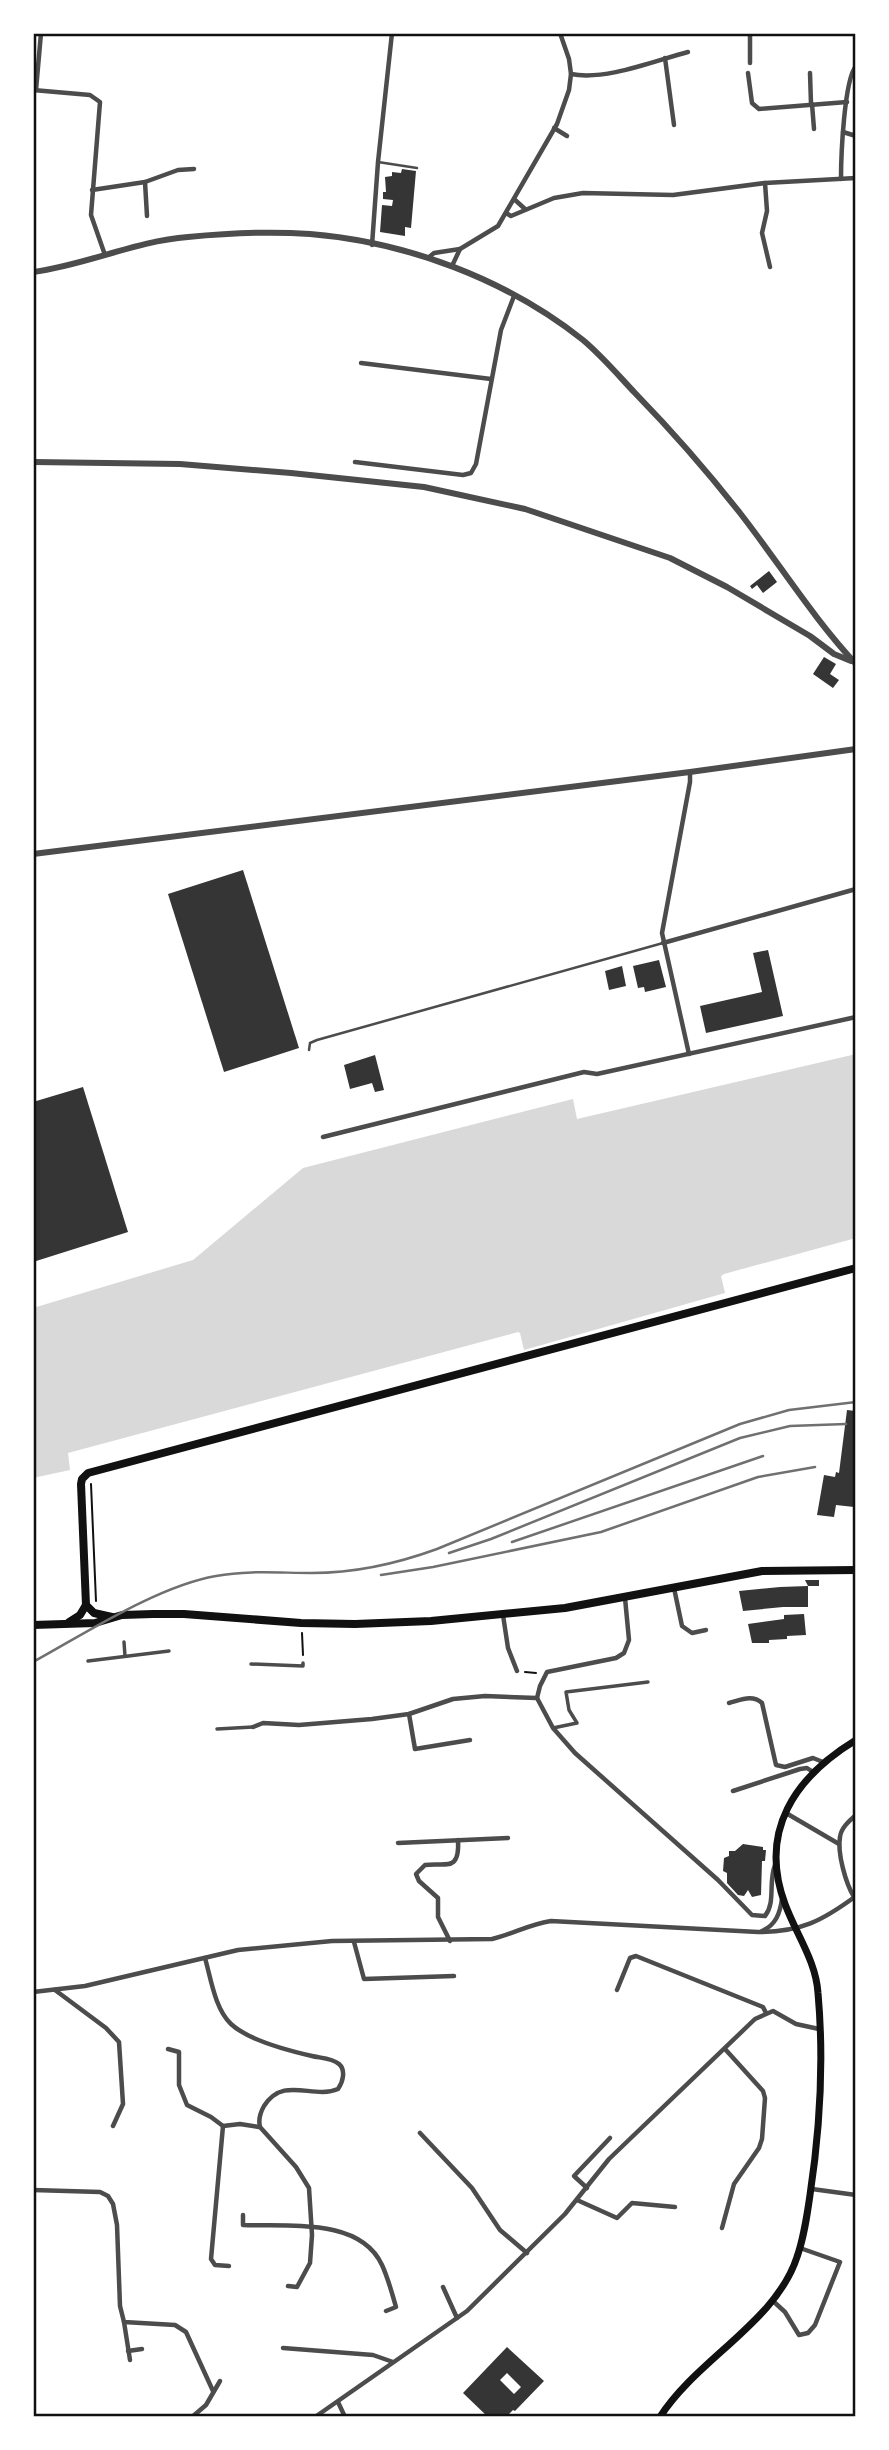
<svg xmlns="http://www.w3.org/2000/svg" width="889" height="2450" font-family="'Asap Condensed',sans-serif">
<style>
.water{fill:#d9d9d9}
.building{fill:#353535;fill-rule:evenodd}
.lines{fill:none;stroke-linecap:round;stroke-linejoin:round}
.path{stroke:#111;stroke-width:2}
.service{stroke:#4c4c4c;stroke-width:2.5}
.pedestrian{stroke:#4c4c4c;stroke-width:3.5}
.minor{stroke:#4c4c4c;stroke-width:4.5}
.tertiary{stroke:#4c4c4c;stroke-width:6}
.secondary{stroke:#111;stroke-width:7}
.trunk{stroke:#111;stroke-width:8}
.rail{stroke:#707070;stroke-width:2.5}
.neatline{fill:none;stroke:#111;stroke-width:2.5}
</style>
<rect width="100%" height="100%" fill="#fff"/>
<!-- water -->
<polygon class="water" points="856,1054 856,1238 724,1274 721,1276 725,1293 524,1350 520,1333 518,1332 68,1453 70,1470 33,1478 33,1308 193,1260 303,1168 573,1099 577,1119"/>
<!-- building -->
<g class="building">
<polygon points="402,169 416,171 411,228 405,227 405,236 380,232 382,205 392,206 393,200 383,199 383,192 386,192 385,177 392,176 392,172 401,173"/>
<polygon points="769,571 777,582 763,593 757,585 752,589 750,586"/>
<polygon points="824,657 836,664 830,674 839,680 833,688 813,674"/>
<polygon points="243,870 299,1048 224,1072 168,894"/>
<polygon points="768,950 783,1016 706,1033 700,1006 762,992 753,953"/>
<polygon points="659,960 666,987 645,992 644,987 638,988 633,966"/>
<polygon points="622,966 626,986 609,990 605,971"/>
<polygon points="375,1055 384,1090 375,1092 372,1083 350,1089 344,1065"/>
<polygon points="83,1087 128,1232 33,1262 33,1102"/>
<polygon points="847,1410 856,1411 856,1491 854,1507 836,1505 834,1517 817,1515 824,1475 835,1477 836,1472 839,1473"/>
<polygon points="805,1580 819,1580 819,1586 808,1586"/>
<polygon points="808,1586 808,1607 783,1607 743,1611 739,1591 780,1587"/>
<polygon points="804,1614 806,1635 787,1636 787,1639 769,1640 769,1643 752,1643 748,1624 784,1619 784,1615"/>
<polygon points="743,1844 763,1847 763,1850 766,1850 765,1861 762,1861 761,1895 752,1897 748,1890 744,1896 738,1895 727,1883 727,1873 723,1871 724,1858 729,1856 729,1851 735,1851"/>
<path d="M507 2347 544 2381 515 2411 513 2410 506 2417H488L463 2393ZM507 2373 521 2387 514 2394 500 2380Z"/>
</g>
<g class="lines">
<!-- path -->
<g class="path">
<polyline points="91,1484 96,1601"/>
<polyline points="302,1633 303,1655"/>
<polyline points="525,1672 536,1673"/>
</g>
<!-- service -->
<g class="service">
<polyline points="378,162 417,168"/>
<polyline points="309,1050 310,1043 317,1040 663,943"/>
</g>
<!-- pedestrian -->
<g class="pedestrian">
<polyline points="124,1642 125,1656"/>
<polyline points="88,1661 169,1651"/>
<polyline points="251,1664 303,1666 303,1663"/>
<polyline points="553,1728 577,1723 569,1710 566,1692 648,1682"/>
<polyline points="217,1729 253,1727"/>
</g>
<!-- minor -->
<g class="minor">
<polyline points="750,33 750,63"/>
<polyline points="665,58 674,125"/>
<polyline points="748,73 752,103 759,109 847,102"/>
<polyline points="810,73 811,104"/>
<path d="M571 74C605 81 654 61 688 52"/>
<polyline points="33,90 90,95 100,102 91,215 105,255"/>
<polyline points="36,90 41,33"/>
<polyline points="812,104 814,129"/>
<polyline points="554,128 567,136"/>
<polyline points="843,132 856,136"/>
<path d="M841 179C841 157 844 80 856 66"/>
<polyline points="145,182 147,216"/>
<polyline points="765,183 767,211 762,233 770,267"/>
<polyline points="92,190 145,182 178,170 194,169"/>
<polyline points="514,199 525,209"/>
<polyline points="506,213 511,216 554,198 583,193 673,195 765,183 856,178"/>
<polyline points="372,245 378,162 392,33"/>
<polyline points="428,258 434,253 460,249"/>
<polyline points="452,266 460,249 498,226 557,124 569,90 571,74 569,59 560,33"/>
<polyline points="361,363 491,379"/>
<polyline points="355,462 463,475 471,473 476,464 501,330 514,296"/>
<polyline points="663,943 856,889"/>
<polyline points="689,1054 662,933 690,782 690,772"/>
<polyline points="323,1137 584,1072 597,1074 856,1017"/>
<polyline points="674,1588 682,1626 692,1633 706,1630"/>
<polyline points="503,1615 508,1648 517,1671"/>
<path d="M537 1698 553 1728 575 1753 718 1880 752 1915 765 1916C776 1902 768 1882 775 1865"/>
<polyline points="537,1698 540,1686 547,1672 616,1658 624,1653 629,1640 625,1598"/>
<path d="M729 1703C741 1700 752 1694 762 1703L776 1765 785 1767 813 1758 823 1762"/>
<polyline points="409,1714 415,1749 470,1740"/>
<polyline points="253,1727 263,1723 299,1725 372,1719 409,1714 453,1699 485,1696 537,1698"/>
<polyline points="733,1791 800,1769 807,1768 813,1772"/>
<polyline points="786,1813 839,1844"/>
<polyline points="398,1843 508,1838"/>
<path d="M854 1897C846 1884 837 1853 840 1837 841 1828 849 1821 856 1815"/>
<path d="M762 1931C776 1925 780 1913 782 1899"/>
<path d="M450 1941 438 1917V1898L419 1881 416 1874 425 1865C445 1862 460 1873 458 1840"/>
<polyline points="354,1942 364,1979 454,1976"/>
<path d="M205 1958C211 1979 215 2009 231 2024 248 2040 290 2051 312 2056 320 2058 332 2058 339 2064 346 2070 343 2082 338 2089 313 2100 284 2075 264 2106 260 2113 258 2119 260 2127L296 2167 309 2188 312 2235 310 2263 297 2287 288 2286"/>
<polyline points="55,1990 106,2028 119,2042 123,2104 113,2126"/>
<polyline points="617,1990 630,1958 636,1956 763,2007 766,2013"/>
<path d="M33 1992 85 1986 238 1950 332 1941 492 1939C513 1934 530 1924 551 1921L758 1932C801 1932 822 1921 856 1896"/>
<polyline points="168,2049 179,2052 179,2085 187,2105 211,2117 223,2126 240,2124 259,2127"/>
<polyline points="223,2126 211,2259 215,2265 229,2266"/>
<polyline points="420,2133 472,2188 500,2230 527,2253"/>
<polyline points="587,2188 574,2176 610,2138"/>
<polyline points="812,2189 856,2195"/>
<polyline points="33,2190 100,2192 108,2196 113,2204 117,2225 120,2306 124,2322 175,2325 186,2332 213,2391"/>
<polyline points="577,2200 617,2218 632,2203 675,2207"/>
<path d="M243 2215V2225C287 2227 360 2217 382 2265 388 2278 392 2293 396 2307L386 2311"/>
<polyline points="722,2228 734,2184 759,2148 762,2139 765,2098 763,2091 725,2049"/>
<polyline points="443,2287 457,2318"/>
<polyline points="773,2301 785,2312 799,2335 808,2333 815,2325 840,2262 800,2248"/>
<polyline points="124,2322 130,2360"/>
<polyline points="283,2348 373,2355 393,2362"/>
<polyline points="128,2351 142,2349"/>
<polyline points="33,2357 33,2365"/>
<polyline points="338,2402 345,2417"/>
<polyline points="192,2417 206,2405 220,2381"/>
<polyline points="315,2417 467,2311 565,2214 609,2159 755,2019 773,2011 796,2024 819,2029"/>
</g>
<!-- tertiary -->
<g class="tertiary">
<path d="M33 272C86 265 135 241 188 237 229 233 269 231 310 234 407 242 506 279 583 340 602 356 618 375 635 393 672 431 707 471 740 513 779 563 813 618 856 664"/>
<polyline points="33,462 180,464 291,473 424,487 525,509 670,558 727,587 810,636 834,654 851,661"/>
<polyline points="33,854 690,772 856,749"/>
</g>
<!-- secondary -->
<path class="secondary" d="M660 2417C697 2359 776 2322 797 2257 804 2237 807 2216 810 2195 820 2129 824 2060 818 1993 816 1961 796 1934 785 1904 758 1831 795 1777 856 1740"/>
<!-- trunk -->
<g class="trunk">
<polyline points="86,1605 94,1613 112,1617"/>
<polyline points="69,1622 80,1615 86,1605 81,1484 82,1479 88,1473 856,1268"/>
<polyline points="33,1625 95,1623 122,1615 153,1614 184,1614 301,1623 355,1624 431,1621 565,1608 762,1571 856,1570"/>
</g>
<!-- rail -->
<g class="rail">
<polyline points="512,1542 763,1456"/>
<polyline points="449,1553 491,1539 740,1438 790,1426 846,1424"/>
<polyline points="381,1575 433,1567 601,1532 758,1477 815,1467"/>
<path d="M33 1662C86 1633 158 1586 216 1576 248 1570 280 1573 312 1573 355 1573 396 1564 437 1549L740 1424 789 1410 856 1402"/>
</g>
</g>
<!-- border -->
<rect width="889" height="2450" fill="none" stroke="#ffffff" stroke-width="70"/>
<rect x="35" y="35" width="819" height="2380" class="neatline"/>
</svg>
